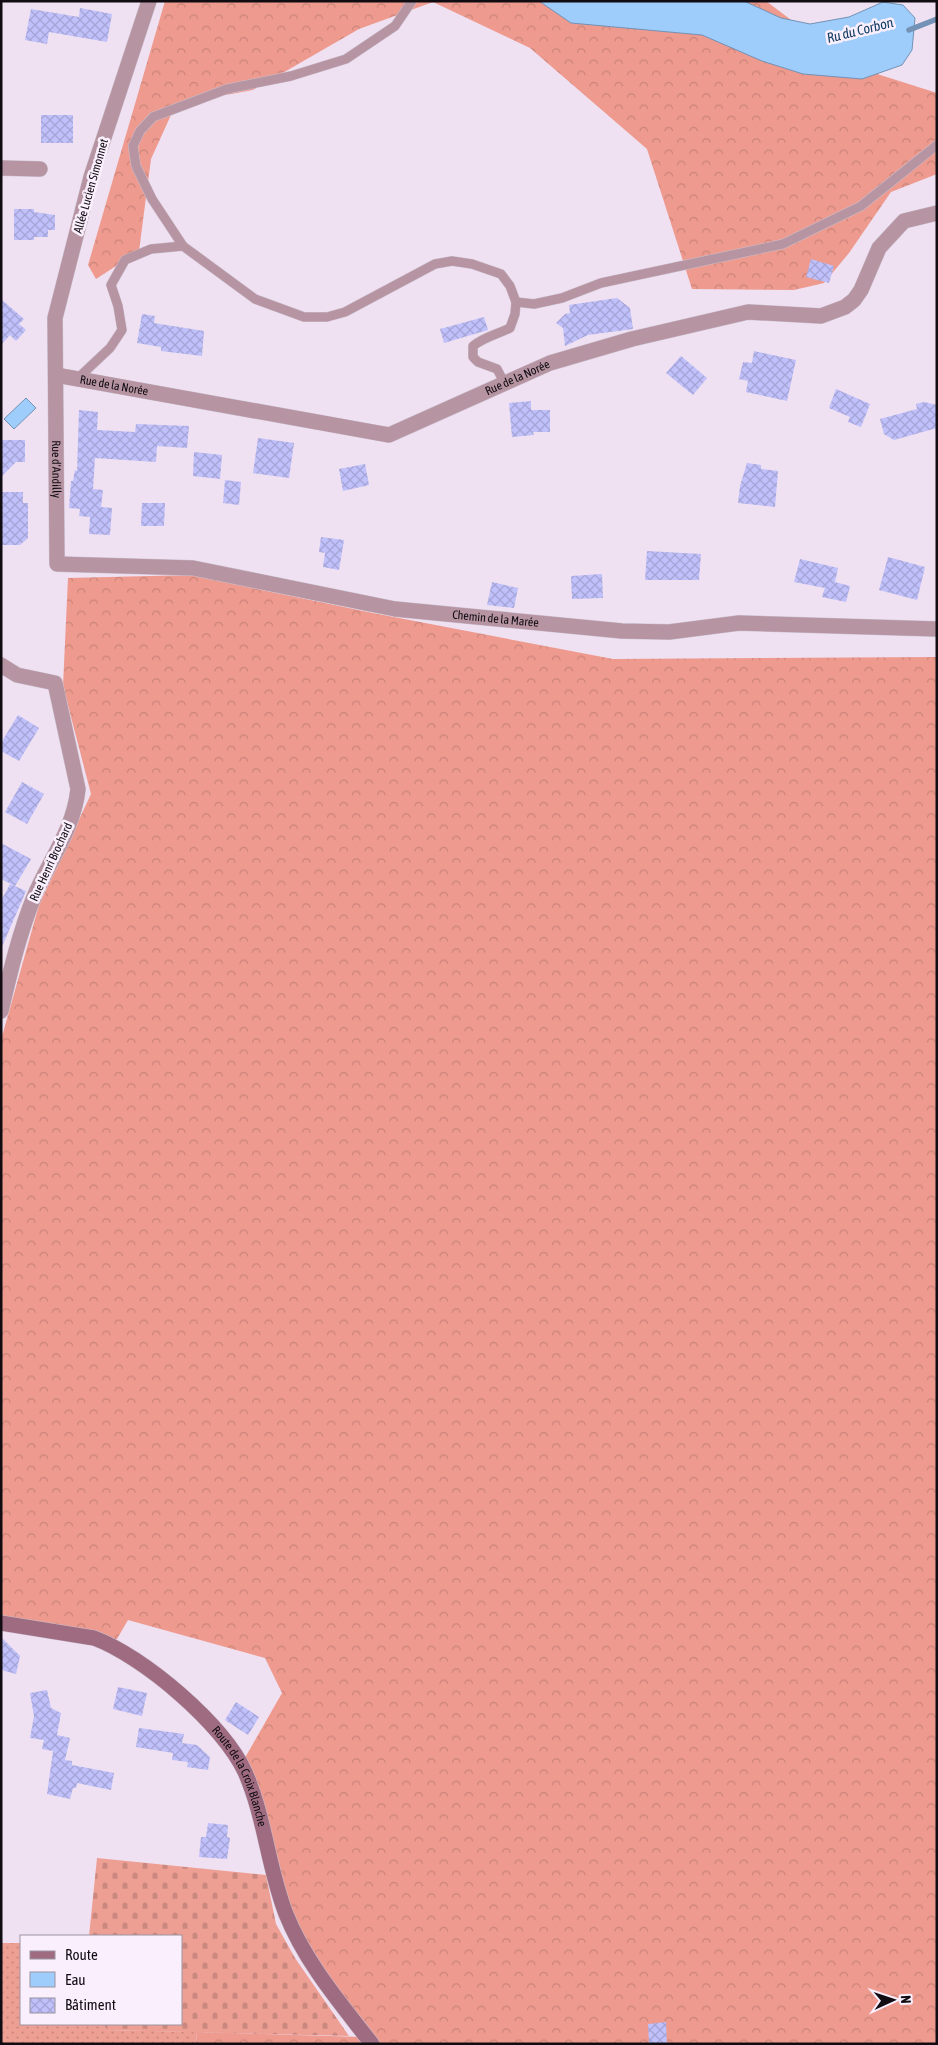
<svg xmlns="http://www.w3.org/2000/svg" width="938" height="2045" font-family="'Asap Condensed',sans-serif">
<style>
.grass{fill:url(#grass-dots)}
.forest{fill:url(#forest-crowns)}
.cemetery{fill:url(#cemetery-stones)}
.water{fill:#9eccfb;stroke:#7392b5}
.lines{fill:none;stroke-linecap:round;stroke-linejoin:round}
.stream{stroke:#7392b5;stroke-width:5.5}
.building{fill:url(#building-cross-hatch)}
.service-casing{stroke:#cbbfce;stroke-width:10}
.minor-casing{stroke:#cbbfce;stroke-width:16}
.secondary-casing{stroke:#cbbfce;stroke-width:16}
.service{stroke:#b794a1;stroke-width:9}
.minor{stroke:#b794a1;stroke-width:15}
.secondary{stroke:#9e6b80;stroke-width:15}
.labels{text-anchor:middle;stroke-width:5;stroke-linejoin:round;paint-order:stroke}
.street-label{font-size:12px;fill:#100c11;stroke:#faeffd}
.water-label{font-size:14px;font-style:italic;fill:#133c62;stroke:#faeffd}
</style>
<defs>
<pattern id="grass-dots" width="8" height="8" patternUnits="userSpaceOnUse" patternTransform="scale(1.25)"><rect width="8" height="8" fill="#ee9f94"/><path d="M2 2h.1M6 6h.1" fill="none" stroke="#cb887f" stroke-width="1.8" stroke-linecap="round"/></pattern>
<pattern id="forest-crowns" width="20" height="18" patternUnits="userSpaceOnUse" patternTransform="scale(1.25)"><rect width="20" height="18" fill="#ee9a8e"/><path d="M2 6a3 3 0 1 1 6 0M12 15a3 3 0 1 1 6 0" fill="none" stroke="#cb8479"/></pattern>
<pattern id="cemetery-stones" width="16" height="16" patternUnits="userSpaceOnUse" patternTransform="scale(1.25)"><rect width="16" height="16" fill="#ee9f94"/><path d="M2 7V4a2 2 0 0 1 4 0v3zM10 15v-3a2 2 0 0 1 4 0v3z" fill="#cb887f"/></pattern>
<pattern id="building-cross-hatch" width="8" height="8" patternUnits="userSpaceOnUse" patternTransform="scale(1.25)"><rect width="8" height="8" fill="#c0c0fb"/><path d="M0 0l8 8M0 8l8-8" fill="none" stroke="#a4a4d6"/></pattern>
</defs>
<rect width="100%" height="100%" fill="#efe1f2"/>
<!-- grass -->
<polygon class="grass" points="1,1943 21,1943 21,2024 104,2024 106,2030 197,2032 196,2044 1,2044"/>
<!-- forest -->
<g class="forest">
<polygon points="165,1 766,1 852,66 937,93 937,174 891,192 849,253 824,283 794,290 692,289 647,149 530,48 433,2 359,29 253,90 176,104 151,159 139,251 96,279 88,265"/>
<polygon points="191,575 373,613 613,659 937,657 937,2044 196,2044 197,2032 363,2037 292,1925 242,1763 282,1693 265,1658 128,1620 114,1644 1,1615 1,1040 39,905 91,794 63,686 68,578"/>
</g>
<!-- cemetery -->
<polygon class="cemetery" points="97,1858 266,1875 276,1924 295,1958 349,2036 106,2030 104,2024 181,2024 181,1936 89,1936"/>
<!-- water -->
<g class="water">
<polygon points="539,1 744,1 781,18 810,24 849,17 883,2 903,5 915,18 912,50 902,65 862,79 803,74 762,61 702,35 571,23"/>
<polygon points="26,398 36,408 14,429 4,419"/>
</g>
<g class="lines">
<!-- stream -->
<polyline class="stream" points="909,30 937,19"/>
</g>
<!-- building -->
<g class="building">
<polygon points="80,8 112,14 107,42 49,32 47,44 25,40 31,9 79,17"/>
<rect x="41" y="115" width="32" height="28"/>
<polygon points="14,209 34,209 34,212 55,215 55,230 48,230 48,237 34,237 34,240 14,240"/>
<polygon points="811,259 834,266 829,283 806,277"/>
<polygon points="617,298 630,308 633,329 588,335 565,346 563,328 556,323 565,314 570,313 569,305"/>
<polygon points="1,299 24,319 19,324 26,330 16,341 10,335 1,345"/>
<polygon points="142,314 155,316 154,323 204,331 202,356 161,351 161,347 137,343"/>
<polygon points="484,317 488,330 444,343 440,329"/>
<polygon points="754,351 796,360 787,401 746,392 748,381 739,379 743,362 752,363"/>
<polygon points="681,356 707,378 693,395 666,373"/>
<polygon points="836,389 870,404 861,427 848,422 850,417 829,408"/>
<polygon points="531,401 531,410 550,410 550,432 533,432 534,435 512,437 509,403"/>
<polygon points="924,402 937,405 937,428 894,440 884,434 880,419 917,409 916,404"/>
<polygon points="79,410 98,412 97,430 135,432 136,424 189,426 187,448 157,446 156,462 95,458 93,489 103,490 101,507 112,508 110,535 89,534 90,517 79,516 80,509 69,508 71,481 73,481 75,470 77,471"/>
<polygon points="258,438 294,443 289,478 253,473"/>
<polygon points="1,440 25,440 25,462 16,462 1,477"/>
<polygon points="194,452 222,455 220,479 193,476"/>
<polygon points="747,463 761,465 761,469 778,471 775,507 738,503 740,486"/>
<polygon points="365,464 369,485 343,491 339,469"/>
<polygon points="225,480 241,482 239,505 223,503"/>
<polygon points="1,492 23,492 23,503 28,503 28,538 20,545 1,545"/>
<polygon points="142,503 165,503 164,526 141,526"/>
<polygon points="321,537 344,540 339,570 323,567 325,553 319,552"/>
<polygon points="647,551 701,554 699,580 645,580"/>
<polygon points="888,557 925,567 917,600 879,590"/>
<polygon points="800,559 838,568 835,582 850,586 846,602 822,597 825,588 794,582"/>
<polygon points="602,574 603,598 572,599 571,576"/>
<polygon points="492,582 518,588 514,608 487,605"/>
<polygon points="18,715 39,728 19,761 1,751 1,743"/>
<polygon points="22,782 44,794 27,824 5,812"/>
<polygon points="1,843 31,859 15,886 1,879"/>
<polygon points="10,884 26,891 1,949 1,901"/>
<polygon points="1,1637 20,1656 16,1674 1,1670"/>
<polygon points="118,1687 147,1693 142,1716 113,1709"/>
<polygon points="47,1690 51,1708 61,1713 57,1735 70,1738 65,1760 72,1761 72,1765 114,1773 111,1790 77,1783 76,1788 73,1788 70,1799 47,1794 53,1751 42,1749 44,1740 30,1738 34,1716 30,1693"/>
<polygon points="236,1702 259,1717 248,1735 225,1720"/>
<polygon points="139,1728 184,1734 182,1743 197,1745 210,1757 208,1770 187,1767 188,1762 172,1760 173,1753 136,1747"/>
<polygon points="208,1823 228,1825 227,1837 230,1838 227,1859 199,1857 201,1837 206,1837"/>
<polygon points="666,2022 667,2044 649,2044 648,2024"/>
</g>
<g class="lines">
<defs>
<g id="service">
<path d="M412 1 395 26 346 59 291 76 227 89 153 117 140 131 133 146 136 166 152 199 183 246 255 299 304 317H327L345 312 435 264 452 261 472 264 501 274 510 286 516 302 515 314 510 328C498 334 484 337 473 346V357L478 362 497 369 505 384"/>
<polyline points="516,302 534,304 562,298 601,283 783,244 861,206 937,145"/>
<polyline points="77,379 110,348 122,330 118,306 111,285 125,260 151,249 183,246"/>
</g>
<g id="minor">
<path id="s1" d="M149 1 91 177 55 318 57 564 193 568 395 609 622 631 669 632 739 623 937 629"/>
<polyline points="1,168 40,169"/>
<path id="s2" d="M56 375 389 435 550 363 632 339 748 312 821 316 845 307 854 300 861 290 879 248 904 221 937 213"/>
<path d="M1 665 17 675 55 683 78 789C74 829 49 861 34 897 19 934 10 973 1 1011"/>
</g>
<g id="secondary">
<path id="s3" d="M1 1623 94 1638C143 1656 223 1724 245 1772 265 1817 268 1868 286 1914 305 1962 341 2004 372 2044"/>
</g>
</defs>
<!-- service casing -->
<use href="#service" class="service-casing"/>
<!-- minor casing -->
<use href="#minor" class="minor-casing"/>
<!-- secondary casing -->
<use href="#secondary" class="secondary-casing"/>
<!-- service -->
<use href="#service" class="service"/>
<!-- minor -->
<use href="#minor" class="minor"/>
<!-- secondary -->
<use href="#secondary" class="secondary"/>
</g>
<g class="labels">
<!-- street labels -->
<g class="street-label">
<text transform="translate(91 186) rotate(-74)" y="4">Allée Lucien Simonnet</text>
<text dy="4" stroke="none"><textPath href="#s2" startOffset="479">Rue de la Norée</textPath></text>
<text dy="4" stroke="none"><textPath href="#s2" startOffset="59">Rue de la Norée</textPath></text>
<text dy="4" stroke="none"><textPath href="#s1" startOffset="482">Rue d'Andilly</textPath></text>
<text dy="4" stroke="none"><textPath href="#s1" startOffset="1020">Chemin de la Marée</textPath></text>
<text transform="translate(51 862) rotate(-65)" y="4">Rue Henri Brochard</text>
<text dy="4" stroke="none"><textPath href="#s3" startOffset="301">Route de la Croix Blanche</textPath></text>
</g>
<!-- water labels -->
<g class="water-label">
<text transform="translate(860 30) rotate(-14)" y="5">Ru du Corbon</text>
</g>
</g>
<!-- border -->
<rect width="938" height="2045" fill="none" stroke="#100c11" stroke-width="5"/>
<!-- legend -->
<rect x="20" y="1935" width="162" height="90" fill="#faeffd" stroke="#9c949f"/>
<rect x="30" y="1951" width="25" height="8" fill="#9e6b80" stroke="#9c949f"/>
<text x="65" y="1960" font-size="15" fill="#100c11">Route</text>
<rect x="30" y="1972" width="25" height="15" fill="#9eccfb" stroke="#9c949f"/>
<text x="65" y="1985" font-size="15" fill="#100c11">Eau</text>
<rect x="30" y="1998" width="25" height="15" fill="url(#building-cross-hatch)" stroke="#9c949f"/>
<text x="65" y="2010" font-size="15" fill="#100c11">Bâtiment</text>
<!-- north arrow -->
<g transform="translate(893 2000) rotate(87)" stroke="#faeffd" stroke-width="4" paint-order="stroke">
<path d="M0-4L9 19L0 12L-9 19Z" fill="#100c11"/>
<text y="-8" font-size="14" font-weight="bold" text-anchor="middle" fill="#100c11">N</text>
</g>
</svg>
